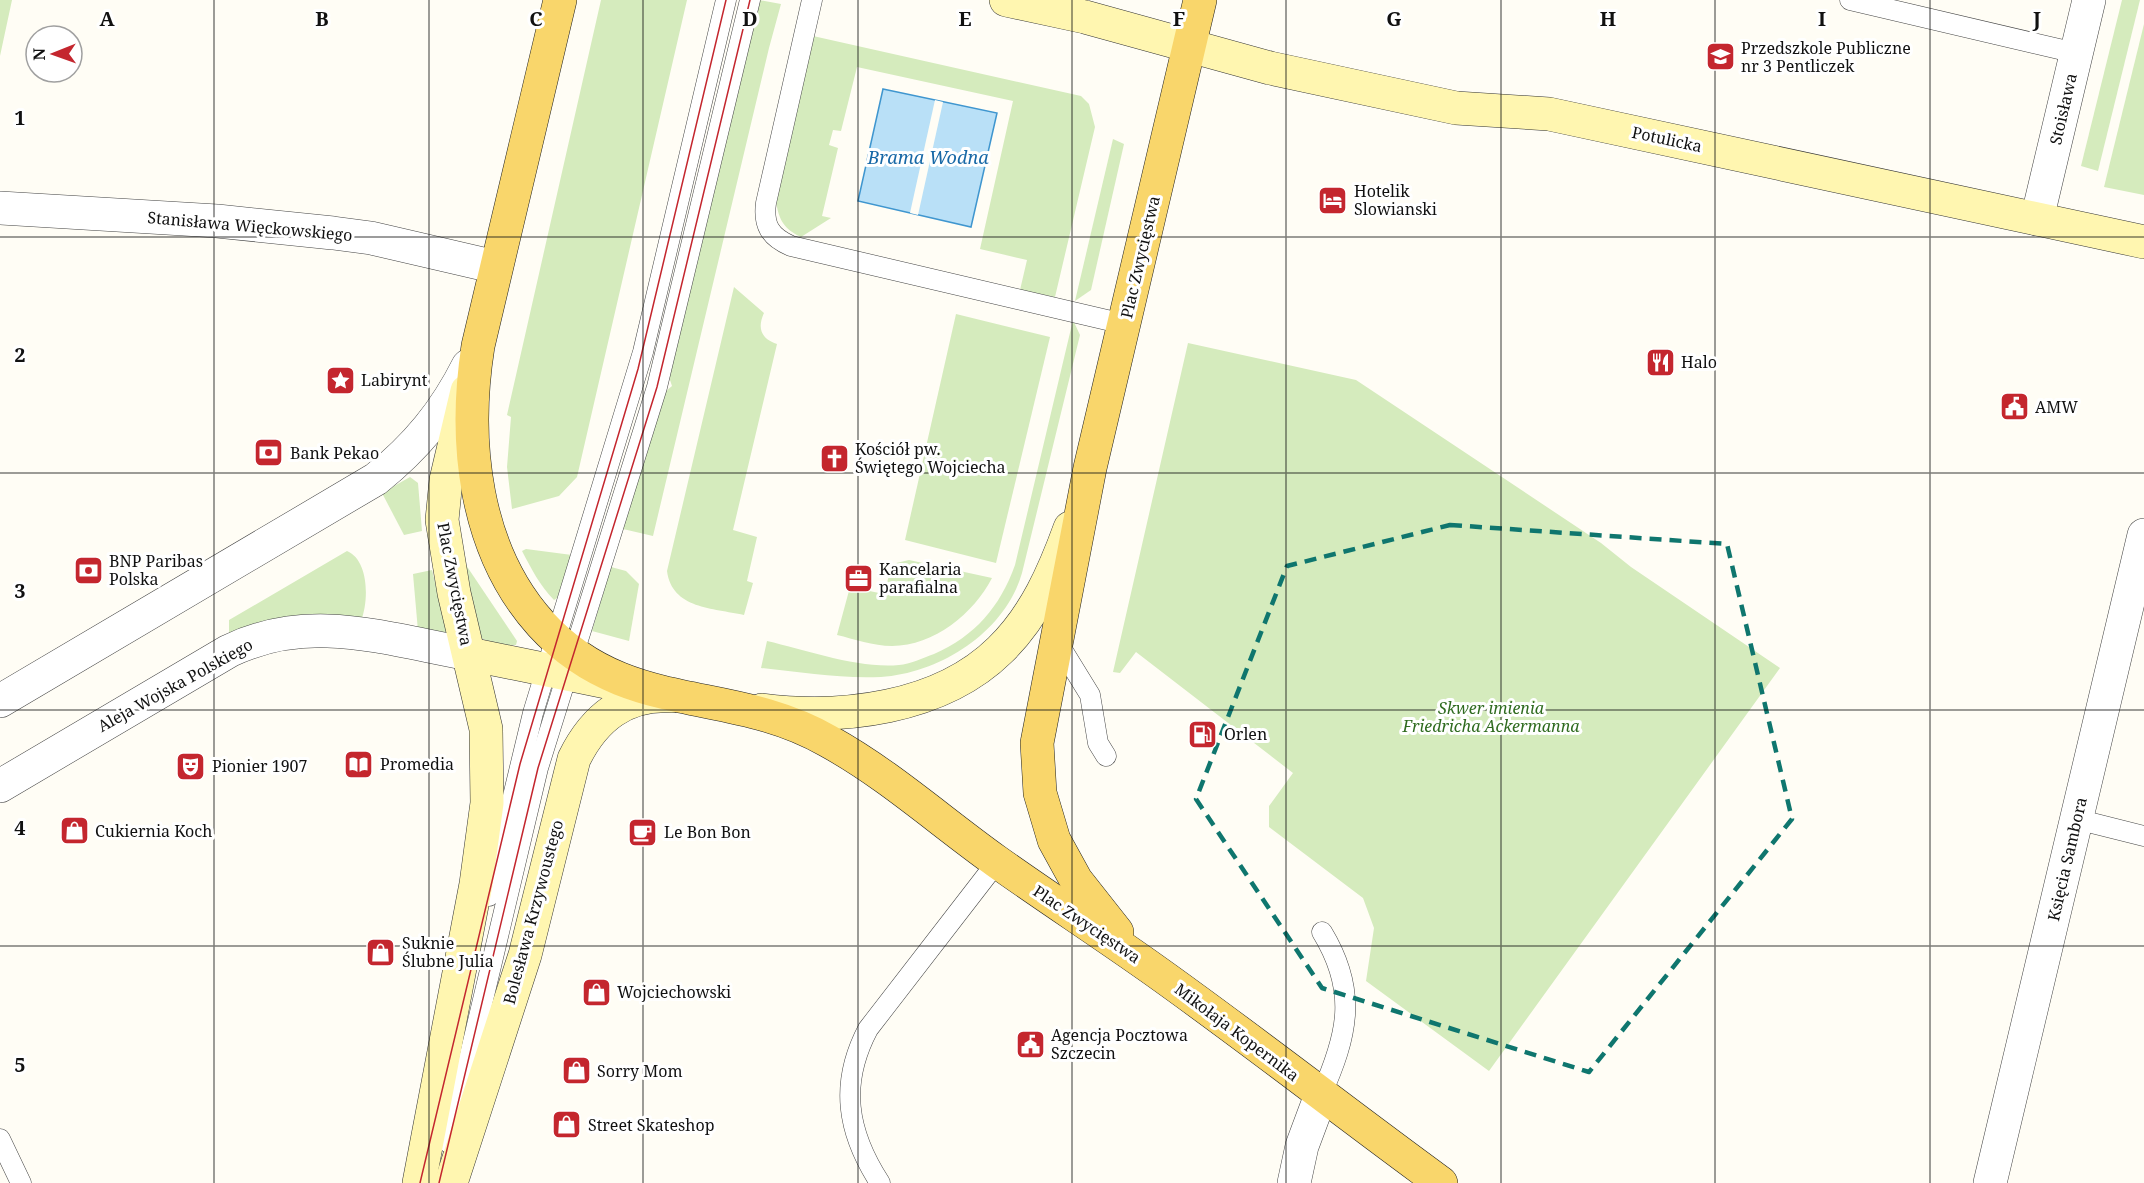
<svg xmlns="http://www.w3.org/2000/svg" width="2144" height="1183" font-family="'Noto Serif',serif">
<style>
.green{fill:#d5ebbd}
.water{fill:#b9e0f7;stroke:#3f96cf;stroke-width:1.5}
.pier{fill:#fffdf5}
.lines{fill:none;stroke-linecap:round;stroke-linejoin:round}
.lane-casing{stroke:#444;stroke-width:21}
.street-casing{stroke:#444;stroke-width:34}
.secondary-casing{stroke:#333;stroke-width:34}
.primary-casing{stroke:#222;stroke-width:34}
.lane{stroke:#fff;stroke-width:20}
.street{stroke:#fff;stroke-width:33}
.secondary{stroke:#fff6b0;stroke-width:33}
.primary{stroke:#f9d66b;stroke-width:33}
.tram{stroke:#c4262e;stroke-width:1.5}
.marked{fill:none;stroke:#0f766e;stroke-width:4.5;stroke-dasharray:12 8;stroke-linejoin:round}
.grid{fill:none;stroke:#111;stroke-width:1.5;stroke-opacity:0.55}
.labels{text-anchor:middle;stroke-width:6;stroke-linejoin:round;paint-order:stroke}
.poi-label{font-size:16px;fill:#111;stroke:#fff;text-anchor:start}
.street-label{font-size:16px;fill:#111;stroke:#fff}
.park-label{font-size:16px;font-style:italic;fill:#2f6b1f;stroke:#fff}
.water-label{font-size:18px;font-style:italic;fill:#1768a6;stroke:#fff}
.grid-label{font-size:20px;text-anchor:middle;font-weight:bold;fill:#111;stroke:#fff;stroke-width:6;stroke-linejoin:round;paint-order:stroke}
</style>
<rect width="100%" height="100%" fill="#fffdf5"/>
<!-- green -->
<g class="green">
<polygon points="0,0 12,0 0,56"/>
<polygon points="601,0 687,0 577,477 559,496 512,509 507,467 511,417 507,415"/>
<polygon points="759,0 781,4 769,48 653,536 623,529 665,392 672,386 669,377"/>
<polygon points="2122,0 2140,0 2098,171 2081,166"/>
<polygon points="2144,24 2144,195 2104,187"/>
<path d="M813 36 1081 96 1089 104 1095 127 1055 297 1020 290 1027 260 980 249 1013 101 857 67 841 131 833 130 829 145 838 148 822 216 831 218 801 237C784 229 779 220 776 202Z"/>
<polygon points="1113,139 1124,144 1091,290 1075,301"/>
<path d="M734 287 764 313C757 328 761 339 777 344L733 530 757 537 747 581 753 583 744 615C713 608 672 609 667 571Z"/>
<polygon points="956,314 1050,337 996,563 905,540"/>
<path d="M1073 320 1080 335 1022 573C1005 632 941 673 881 677 841 679 801 672 761 668L767 641C806 650 859 669 899 665 910 664 923 658 934 654 975 636 1000 607 1015 565Z"/>
<polygon points="1188,343 1356,380 1601,543 1631,567 1780,668 1489,1071 1366,981 1374,928 1363,898 1269,827 1269,806 1293,773 1136,652 1120,673 1113,672"/>
<polygon points="410,477 418,483 422,531 404,535 382,493"/>
<path d="M526 549 572 555 557 598 554 600C540 586 531 568 522 551Z"/>
<path d="M347 551C369 560 369 601 361 621 313 612 274 615 229 634V620Z"/>
<path d="M909 560 992 578C974 613 934 646 892 646 873 646 854 639 837 635L850 587 884 594 892 564Z"/>
<polygon points="466,565 517,641 516,645 496,645 481,638 463,566"/>
<polygon points="611,567 626,571 639,584 629,641 592,631"/>
<polygon points="432,570 447,630 446,634 418,631 413,574"/>
</g>
<!-- water -->
<polygon class="water" points="883,89 997,113 971,227 858,201"/>
<!-- pier -->
<polygon class="pier" points="935,100 943,102 918,215 910,213"/>
<g class="lines">
<defs>
<g id="lane">
<path d="M812 0 766 203C763 225 770 237 791 246L1124 324"/>
<polyline points="1850,0 2076,53"/>
<polyline points="1058,643 1090,695 1098,743 1106,756"/>
<polyline points="2076,819 2144,836"/>
<polyline points="489,896 533,713 643,352 726,0"/>
<path d="M1321 1095C1348 1035 1358 991 1322 932"/>
<polyline points="0,1139 21,1183"/>
<polyline points="449,1143 538,768 657,387 750,0"/>
<path d="M880 1183C847 1132 839 1084 868 1029L997 862"/>
</g>
<g id="street">
<polyline points="0,208 217,221 333,233 371,238 496,267"/>
<polyline points="2037,219 2089,0"/>
<path d="M0 701 376 479C416 447 445 412 468 366"/>
<path d="M0 786 229 651C310 612 385 639 469 654"/>
<polyline points="1294,1183 1302,1146 1321,1095"/>
<polyline points="1990,1183 2144,535"/>
</g>
<g id="secondary">
<polyline points="1006,0 1085,17 1270,68 1456,108 1549,114 2144,242"/>
<polyline points="469,654 626,686"/>
<path d="M762 710C841 720 940 709 1000 650 1035 616 1054 572 1070 528"/>
<polyline points="419,1183 476,884 487,803 486,729 454,593 442,520 446,480 467,391"/>
<path d="M451 1183 525 955 574 759C594 718 625 693 672 696"/>
</g>
<g id="primary">
<path d="M560 0 478 346C463 441 474 550 541 624 626 717 729 684 828 741 888 774 940 821 996 861 1048 898 1102 933 1154 970 1251 1039 1345 1113 1441 1183"/>
<polyline points="1117,932 1076,880 1054,840 1040,793 1037,743 1090,468 1200,0"/>
</g>
</defs>
<!-- lane casing -->
<use href="#lane" class="lane-casing"/>
<!-- street casing -->
<use href="#street" class="street-casing"/>
<!-- secondary casing -->
<use href="#secondary" class="secondary-casing"/>
<!-- primary casing -->
<use href="#primary" class="primary-casing"/>
<!-- lane -->
<use href="#lane" class="lane"/>
<!-- street -->
<use href="#street" class="street"/>
<!-- secondary -->
<use href="#secondary" class="secondary"/>
<!-- primary -->
<use href="#primary" class="primary"/>
<!-- tram -->
<g class="tram">
<polyline points="420,1183 520,764 638,369 726,0"/>
<polyline points="439,1183 538,768 657,387 750,0"/>
</g>
</g>
<!-- marked area -->
<path class="marked" d="M1450 525 1727 544 1792 819 1589 1072 1322 988 1196 799 1287 566Z"/>
<!-- grid -->
<path class="grid" d="M214 0V1183M429 0V1183M643 0V1183M858 0V1183M1072 0V1183M1286 0V1183M1501 0V1183M1715 0V1183M1930 0V1183M0 237H2144M0 473H2144M0 710H2144M0 946H2144"/>
<!-- icons -->
<defs>
<symbol id="school-square" viewBox="-11 -11 22 22"><rect x="-9" y="-9" width="18" height="18" rx="4" fill="#c4262e" stroke="#fff"/><path d="M0-5L7-2L0 1L-7-2ZM-4 1L0 2.5L4 1V4Q0 6-4 4Z" fill="#fff"/></symbol>
<symbol id="hotel-square" viewBox="-11 -11 22 22"><rect x="-9" y="-9" width="18" height="18" rx="4" fill="#c4262e" stroke="#fff"/><path d="M-6-4.5h1.5V1H6V5H4.5V3h-9V5H-6ZM-4 0a1.8 1.8 0 1 1 3.6 0ZM.5 0V-2.5h3Q6-2.5 6 0Z" fill="#fff"/></symbol>
<symbol id="restaurant-square" viewBox="-11 -11 22 22"><rect x="-9" y="-9" width="18" height="18" rx="4" fill="#c4262e" stroke="#fff"/><path d="M-5-6h1v4h1v-4h1v4h1v-4h1v5L-1.5 .5V6h-2V.5L-5-1ZM5-6V6H3V1.5H1.5Q1.5-4 5-6Z" fill="#fff"/></symbol>
<symbol id="sight-square" viewBox="-11 -11 22 22"><rect x="-9" y="-9" width="18" height="18" rx="4" fill="#c4262e" stroke="#fff"/><path d="M0-6L1.8-2.2L6-1.7L2.9 1.2L3.7 5.4L0 3.3L-3.7 5.4L-2.9 1.2L-6-1.7L-1.8-2.2Z" fill="#fff"/></symbol>
<symbol id="civic-square" viewBox="-11 -11 22 22"><rect x="-9" y="-9" width="18" height="18" rx="4" fill="#c4262e" stroke="#fff"/><path d="M-.6-6.5H3V-4.5H.6V-3L4-1V1h2V6H-6V1h2V-1L-.6-3ZM-1.2 2.5V6h2.4V2.5Z" fill="#fff"/></symbol>
<symbol id="bank-square" viewBox="-11 -11 22 22"><rect x="-9" y="-9" width="18" height="18" rx="4" fill="#c4262e" stroke="#fff"/><path d="M-6-4H6V4H-6ZM0-2.3a2.3 2.3 0 1 0 0 4.6a2.3 2.3 0 1 0 0-4.6Z" fill="#fff"/></symbol>
<symbol id="church-square" viewBox="-11 -11 22 22"><rect x="-9" y="-9" width="18" height="18" rx="4" fill="#c4262e" stroke="#fff"/><path d="M-1.2-6h2.4v3.5h3.3v2.4h-3.3V6h-2.4V-.1h-3.3v-2.4h3.3Z" fill="#fff"/></symbol>
<symbol id="office-square" viewBox="-11 -11 22 22"><rect x="-9" y="-9" width="18" height="18" rx="4" fill="#c4262e" stroke="#fff"/><path d="M-6-3h4V-5.5h4V-3h4V5H-6ZM-1-4.5V-3h2v-1.5ZM-6 0V1H6V0Z" fill="#fff"/></symbol>
<symbol id="fuel-square" viewBox="-11 -11 22 22"><rect x="-9" y="-9" width="18" height="18" rx="4" fill="#c4262e" stroke="#fff"/><path d="M-5.5-6h7V0h2V4h1.3V-2.5L3-4.5l.8-.8L6-3V5H2.5V1h-1V6h-7ZM-4.2-4.7v3.2H.2V-4.7Z" fill="#fff"/></symbol>
<symbol id="library-square" viewBox="-11 -11 22 22"><rect x="-9" y="-9" width="18" height="18" rx="4" fill="#c4262e" stroke="#fff"/><path d="M-6-4Q-3-5.5-.7-3.5V5Q-3 3-6 4ZM6-4Q3-5.5 .7-3.5V5Q3 3 6 4Z" fill="#fff"/></symbol>
<symbol id="theatre-square" viewBox="-11 -11 22 22"><rect x="-9" y="-9" width="18" height="18" rx="4" fill="#c4262e" stroke="#fff"/><path d="M-5-5.5Q0-4 5-5.5V0Q5 5 0 6Q-5 5-5 0ZM-3.3-2.5H-1v1.5H-3.3ZM1-2.5H3.3v1.5H1ZM-2.8 1Q0 5.5 2.8 1Z" fill="#fff"/></symbol>
<symbol id="shop-square" viewBox="-11 -11 22 22"><rect x="-9" y="-9" width="18" height="18" rx="4" fill="#c4262e" stroke="#fff"/><path d="M-5-2.5h2.3a2.7 3.5 0 0 1 5.4 0H5L5.5 6h-11ZM-1.5-2.5h3a1.5 2.3 0 0 0-3 0Z" fill="#fff"/></symbol>
<symbol id="cafe-square" viewBox="-11 -11 22 22"><rect x="-9" y="-9" width="18" height="18" rx="4" fill="#c4262e" stroke="#fff"/><path d="M-5.5-4.5H6V0H3Q3 3.5 0 3.5H-2.5Q-5.5 3.5-5.5 0ZM3-3.2v2h1.7v-2ZM-6 4.5H4V6H-6Z" fill="#fff"/></symbol>
</defs>
<g fill-rule="evenodd">
<use href="#school-square" x="1704" y="40" width="33" height="33"/>
<use href="#hotel-square" x="1316" y="184" width="33" height="33"/>
<use href="#restaurant-square" x="1644" y="346" width="33" height="33"/>
<use href="#sight-square" x="324" y="364" width="33" height="33"/>
<use href="#civic-square" x="1998" y="390" width="33" height="33"/>
<use href="#bank-square" x="252" y="436" width="33" height="33"/>
<use href="#church-square" x="818" y="442" width="33" height="33"/>
<use href="#bank-square" x="72" y="554" width="33" height="33"/>
<use href="#office-square" x="842" y="562" width="33" height="33"/>
<use href="#fuel-square" x="1186" y="718" width="33" height="33"/>
<use href="#library-square" x="342" y="748" width="33" height="33"/>
<use href="#theatre-square" x="174" y="750" width="33" height="33"/>
<use href="#shop-square" x="58" y="814" width="33" height="33"/>
<use href="#cafe-square" x="626" y="816" width="33" height="33"/>
<use href="#shop-square" x="364" y="936" width="33" height="33"/>
<use href="#shop-square" x="580" y="976" width="33" height="33"/>
<use href="#civic-square" x="1014" y="1028" width="33" height="33"/>
<use href="#shop-square" x="560" y="1054" width="33" height="33"/>
<use href="#shop-square" x="550" y="1108" width="33" height="33"/>
</g>
<g class="labels">
<!-- poi labels -->
<g class="poi-label">
<text x="1741" y="54">Przedszkole Publiczne<tspan x="1741" dy="18">nr 3 Pentliczek</tspan></text>
<text x="1354" y="197">Hotelik<tspan x="1354" dy="18">Slowianski</tspan></text>
<text x="1681" y="368">Halo</text>
<text x="361" y="386">Labirynt</text>
<text x="2035" y="413">AMW</text>
<text x="855" y="455">Kościół pw.<tspan x="855" dy="18">Świętego Wojciecha</tspan></text>
<text x="290" y="459">Bank Pekao</text>
<text x="109" y="567">BNP Paribas<tspan x="109" dy="18">Polska</tspan></text>
<text x="879" y="575">Kancelaria<tspan x="879" dy="18">parafialna</tspan></text>
<text x="1224" y="740">Orlen</text>
<text x="380" y="770">Promedia</text>
<text x="212" y="772">Pionier 1907</text>
<text x="95" y="837">Cukiernia Koch</text>
<text x="664" y="838">Le Bon Bon</text>
<text x="402" y="949">Suknie<tspan x="402" dy="18">Ślubne Julia</tspan></text>
<text x="617" y="998">Wojciechowski</text>
<text x="1051" y="1041">Agencja Pocztowa<tspan x="1051" dy="18">Szczecin</tspan></text>
<text x="597" y="1077">Sorry Mom</text>
<text x="588" y="1131">Street Skateshop</text>
</g>
<!-- street labels -->
<g class="street-label">
<text transform="translate(2063 109) rotate(-77)" y="6">Stoisława</text>
<text transform="translate(1667 139) rotate(12)" y="6">Potulicka</text>
<text transform="translate(250 226) rotate(5)" y="6">Stanisława Więckowskiego</text>
<text transform="translate(1140 257) rotate(-77)" y="6">Plac Zwycięstwa</text>
<text transform="translate(455 584) rotate(79)" y="6">Plac Zwycięstwa</text>
<text transform="translate(175 685) rotate(-29)" y="6">Aleja Wojska Polskiego</text>
<text transform="translate(2067 859) rotate(-77)" y="6">Księcia Sambora</text>
<text transform="translate(533 912) rotate(-75)" y="6">Bolesława Krzywoustego</text>
<text transform="translate(1087 924) rotate(34)" y="6">Plac Zwycięstwa</text>
<text transform="translate(1237 1032) rotate(37)" y="6">Mikołaja Kopernika</text>
</g>
<!-- park labels -->
<g class="park-label">
<text x="1491" y="714">Skwer imienia<tspan x="1491" dy="18">Friedricha Ackermanna</tspan></text>
</g>
<!-- water labels -->
<g class="water-label">
<text x="928" y="164">Brama Wodna</text>
</g>
</g>
<g class="grid-label">
<text x="107" y="26">A</text>
<text x="322" y="26">B</text>
<text x="536" y="26">C</text>
<text x="750" y="26">D</text>
<text x="965" y="26">E</text>
<text x="1179" y="26">F</text>
<text x="1394" y="26">G</text>
<text x="1608" y="26">H</text>
<text x="1822" y="26">I</text>
<text x="2037" y="26">J</text>
<text x="20" y="125">1</text>
<text x="20" y="362">2</text>
<text x="20" y="598">3</text>
<text x="20" y="835">4</text>
<text x="20" y="1072">5</text>
</g>
<!-- north arrow -->
<g transform="translate(54 54) rotate(269)"><circle r="28" fill="#ffffff" stroke="#a0a0a0" stroke-width="1.5"/>
<path d="M0-4.5L10 22L0 15L-10 22Z" fill="#c4262e"/>
<text y="-9" font-size="16" font-weight="bold" text-anchor="middle" fill="#111111">N</text>
</g>
</svg>
